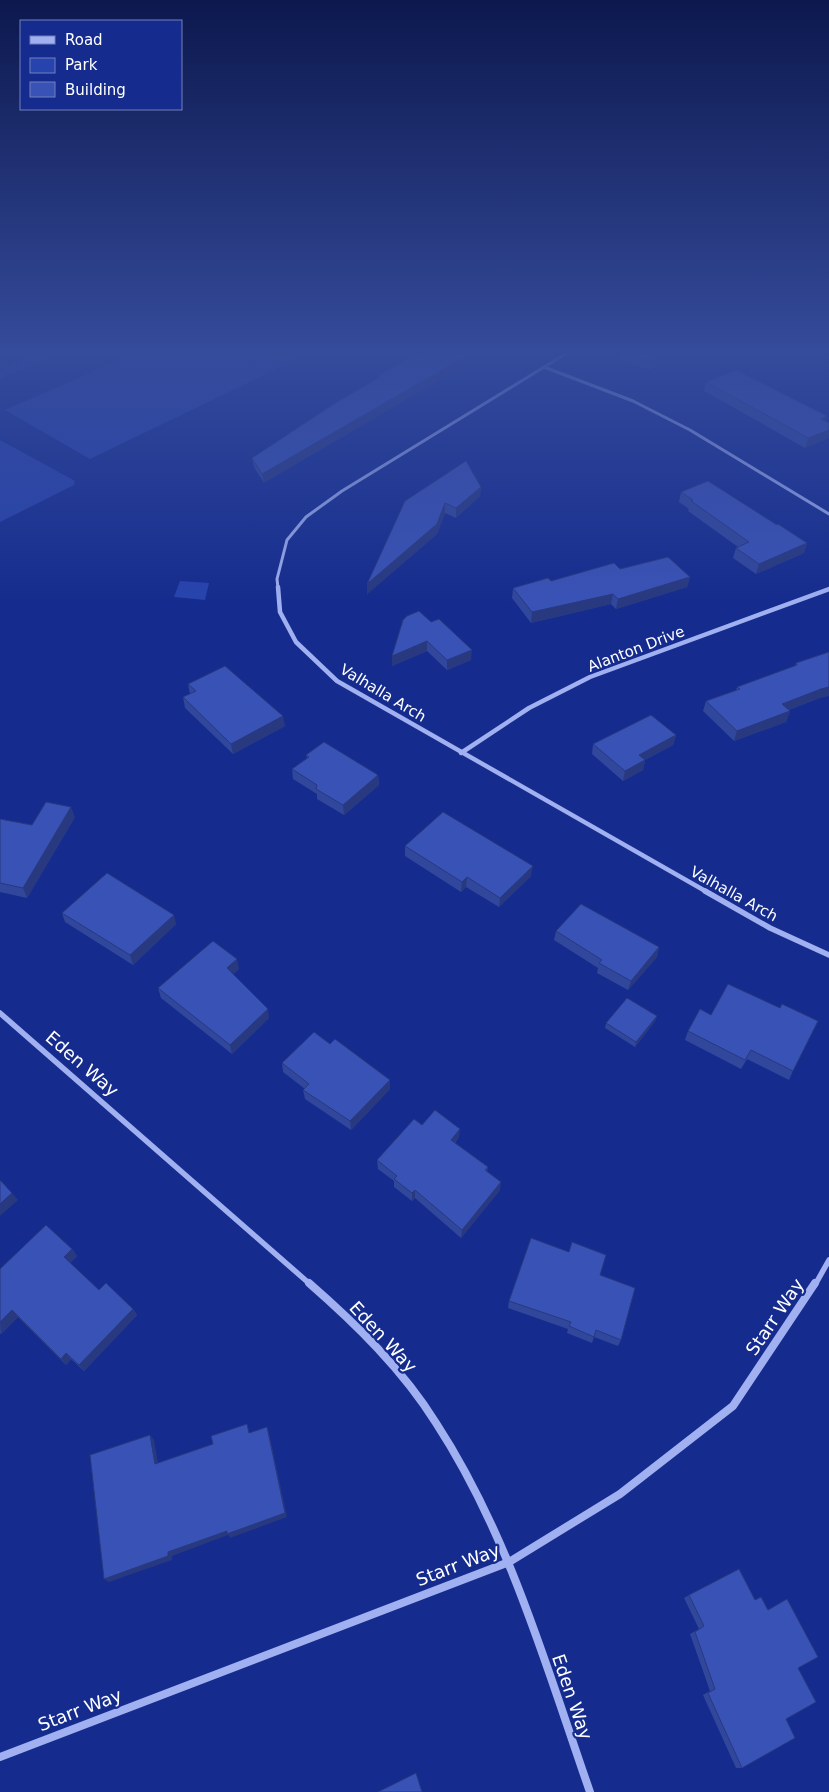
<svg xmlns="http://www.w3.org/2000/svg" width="829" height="1792" font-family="'DejaVu Sans',sans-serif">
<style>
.green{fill:#2743ad}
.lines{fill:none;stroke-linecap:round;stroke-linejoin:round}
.minor-far3{stroke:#a0b0f0;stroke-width:3}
.minor-far2{stroke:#a0b0f0;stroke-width:4.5}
.minor-far1{stroke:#a0b0f0;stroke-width:5.5}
.minor{stroke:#a0b0f0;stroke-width:8}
.wall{fill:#31479c}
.shaded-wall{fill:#28397f}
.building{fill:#3952b5;stroke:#28397f}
.labels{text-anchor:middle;stroke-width:4.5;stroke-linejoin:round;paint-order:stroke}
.street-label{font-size:15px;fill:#fff;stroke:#152c8e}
.near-street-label{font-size:18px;fill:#fff;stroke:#152c8e}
</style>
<rect width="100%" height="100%" fill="#152c8e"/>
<!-- green -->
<g class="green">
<polygon points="38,353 59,353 0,379 0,370"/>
<polygon points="136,353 295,353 303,356 90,459 5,410"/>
<polygon points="0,440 75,481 74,485 0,522"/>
<polygon points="180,581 209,583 205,600 174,597"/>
</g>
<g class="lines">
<!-- minor-far3 -->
<g class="minor-far3">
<polyline points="544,367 633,401 690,430 829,514"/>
<polyline points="278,588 277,579 287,540 306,517 342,491 567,353"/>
</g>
<!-- minor-far2 -->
<g class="minor-far2">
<polyline points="278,587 280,612 296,642 337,681 707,892"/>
<polyline points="461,753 529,708 590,677 829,589"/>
</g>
<!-- minor-far1 -->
<g class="minor-far1">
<polyline points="705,891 770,928 829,955"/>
<polyline points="0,1013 311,1285"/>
<polyline points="815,1285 829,1260"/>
</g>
<!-- minor -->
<g class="minor">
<path d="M309 1283C356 1324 403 1370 436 1423 509 1535 546 1666 590 1792"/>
<polyline points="0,1757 509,1562 620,1494 733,1406 815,1283"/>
</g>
</g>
<!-- wall -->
<g class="wall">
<polygon points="619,353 674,353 650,370 618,359"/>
<polygon points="415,358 264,483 254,467 252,458 377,379 377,376"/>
<polygon points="706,382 827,416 825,421 805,448 704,391"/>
<polygon points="481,487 480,496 456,518 445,513 437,534 367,594 405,501"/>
<polygon points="681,492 777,525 807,543 804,553 756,574 733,558 736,548 738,547 688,511 689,509 679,502"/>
<polygon points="620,569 690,577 687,587 616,609 611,604 531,623 512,598 513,588"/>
<polygon points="403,620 471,660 447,670 427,651 392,666 392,656"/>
<polygon points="829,652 817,699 789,710 790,711 786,722 734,741 703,711 706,701 736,690 737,687 795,666 796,663"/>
<polygon points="188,684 285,726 233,754 185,708 183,697 190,694"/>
<polygon points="676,735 673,745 645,760 643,770 623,781 592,754 593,744"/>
<polygon points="306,755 378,775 379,785 344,815 317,799 317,794 293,779 292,769 307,758"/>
<polygon points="75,817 27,898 0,892 0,819 32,825"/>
<polygon points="405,846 531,876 499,907 466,887 461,892 405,856"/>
<polygon points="62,913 176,924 133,965 65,922"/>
<polygon points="556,931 659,947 657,957 628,990 597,973 598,968 554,940"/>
<polygon points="239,969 233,974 269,1018 232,1054 161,998 158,988"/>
<polygon points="780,1008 793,1071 789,1080 747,1059 741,1069 685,1040 688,1031 711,1015"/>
<polygon points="657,1016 655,1021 635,1047 605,1028 606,1023"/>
<polygon points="330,1044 390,1080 390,1089 351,1130 305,1099 303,1090 305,1089 283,1072 282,1063"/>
<polygon points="422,1125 459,1137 455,1143 488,1167 487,1171 500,1190 461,1238 415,1198 412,1201 394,1187 394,1181 378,1169 377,1160"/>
<polygon points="72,1249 77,1256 70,1263 99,1290 133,1309 137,1315 84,1371 71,1359 66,1365 18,1317 1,1334 0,1333 0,1269"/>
<polygon points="600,1275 621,1340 618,1346 594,1337 592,1343 567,1333 568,1329 508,1308 509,1301"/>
<polygon points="689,1595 755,1600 798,1668 786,1719 742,1768 736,1768 703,1695 710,1691 690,1634 699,1629 684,1598"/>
</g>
<!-- shaded-wall -->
<g class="shaded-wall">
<polygon points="471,353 486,353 264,483 262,474"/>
<polygon points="662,353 674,353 650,370 651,361"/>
<polygon points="827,416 824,426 821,419"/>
<polygon points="829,430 829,438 805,448 808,438"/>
<polygon points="481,487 480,496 456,518 456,508"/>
<polygon points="445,503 445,513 437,534 367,594 367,584"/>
<polygon points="807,543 804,553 756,574 759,564"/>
<polygon points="690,577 687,587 616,609 618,599"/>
<polygon points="613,594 611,604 531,623 532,612"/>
<polygon points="427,641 427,651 392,666 392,656"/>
<polygon points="472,650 471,660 447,670 447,660"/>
<polygon points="829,687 829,696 817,699 778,714 782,704 821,689"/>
<polygon points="790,711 786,722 734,741 737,731"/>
<polygon points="283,716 285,726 233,754 231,744"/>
<polygon points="676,735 673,745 645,760 643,770 623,781 625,771 639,755"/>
<polygon points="378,775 379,785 344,815 343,805"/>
<polygon points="71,807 75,817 27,898 23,888"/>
<polygon points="533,866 531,876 499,907 500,898"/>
<polygon points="467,877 466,887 461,892 462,882"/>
<polygon points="174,915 176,924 133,965 130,955"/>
<polygon points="659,947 657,957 628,990 631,981"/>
<polygon points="237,959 239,969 230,978 227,968"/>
<polygon points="268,1009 269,1018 232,1054 230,1045"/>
<polygon points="657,1016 655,1021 635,1047 636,1042"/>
<polygon points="390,1080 390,1089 351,1130 350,1121"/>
<polygon points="460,1129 459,1137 450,1148 451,1140"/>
<polygon points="501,1182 500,1190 461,1238 462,1230"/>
<polygon points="415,1190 415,1198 412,1201 412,1193"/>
<polygon points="12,1193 18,1200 0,1216 0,1204"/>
<polygon points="72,1249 77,1256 69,1264 64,1257"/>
<polygon points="133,1309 137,1315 84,1371 79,1365"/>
<polygon points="12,1310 18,1317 1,1334 0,1322"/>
<polygon points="66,1353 71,1359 66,1365 61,1359"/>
<polygon points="267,1427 269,1433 287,1517 230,1538 228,1535 172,1556 172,1560 109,1582 104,1579 168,1552"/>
<polygon points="150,1435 154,1440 159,1469 155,1464"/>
</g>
<!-- building -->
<g class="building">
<polygon points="425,353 471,353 262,474 252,458 337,402 380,377 377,376 411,357 415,358"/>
<polygon points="629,353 662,353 651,361"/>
<polygon points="736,370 827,416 821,419 829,423 829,430 808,438 706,382"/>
<polygon points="466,461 481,487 456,508 445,503 437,524 367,584 405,501"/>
<polygon points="708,481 777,525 778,524 807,543 759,564 736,548 749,542 691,501 693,500 681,492"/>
<polygon points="668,557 690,577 618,599 613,594 532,612 513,588 548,578 551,581 614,563 620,569"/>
<polygon points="419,611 431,622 439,619 472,650 447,660 427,641 392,656 403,620 407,616"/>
<polygon points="829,652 829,687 821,689 782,704 790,711 737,731 706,701 740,689 737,687 797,665 796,663"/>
<polygon points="225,666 283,716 231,744 183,697 196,691 188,684"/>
<polygon points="651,715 676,735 639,755 645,760 625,771 593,744"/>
<polygon points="324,742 378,775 343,805 316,789 317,785 292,769 309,757 306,755"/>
<polygon points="46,802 71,807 23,888 0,883 0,819 32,825"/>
<polygon points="443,812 533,866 500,898 467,877 462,882 405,846"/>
<polygon points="107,873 174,915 130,955 62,913"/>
<polygon points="581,904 659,947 631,981 599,963 602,960 556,931"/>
<polygon points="213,941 237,959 227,968 268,1009 230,1045 158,988"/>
<polygon points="728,984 780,1008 782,1004 818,1021 793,1071 751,1050 745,1060 688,1031 700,1009 711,1015"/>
<polygon points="627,998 657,1016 636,1042 606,1023"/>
<polygon points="314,1032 330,1044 335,1039 390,1080 350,1121 303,1090 309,1084 282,1063"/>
<polygon points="435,1110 460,1129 451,1140 488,1167 485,1170 501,1182 462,1230 415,1190 412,1193 394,1179 397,1176 377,1160 414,1119 422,1125"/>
<polygon points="0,1180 12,1193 0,1204"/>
<polygon points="46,1225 72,1249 64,1257 99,1290 106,1283 133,1309 79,1365 66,1353 61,1359 12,1310 0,1322 0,1269"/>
<polygon points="531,1238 569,1252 572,1242 606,1255 600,1275 635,1288 621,1340 596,1330 594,1337 569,1326 571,1322 509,1301"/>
<polygon points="247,1424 249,1433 267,1427 285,1513 227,1534 227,1531 168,1552 168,1556 104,1579 90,1455 150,1435 155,1464 213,1444 211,1436"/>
<polygon points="739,1569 755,1600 761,1597 768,1610 787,1599 818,1657 798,1668 816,1702 786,1719 795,1738 742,1768 708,1693 715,1689 695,1632 704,1626 689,1595"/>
<polygon points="416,1773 422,1792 378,1792"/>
</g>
<!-- sky -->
<linearGradient id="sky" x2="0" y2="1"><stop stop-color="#0c184e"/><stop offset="0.58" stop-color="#354b9b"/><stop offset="1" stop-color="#354b9b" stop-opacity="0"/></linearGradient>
<rect width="829" height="604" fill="url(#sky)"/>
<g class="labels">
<!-- street labels -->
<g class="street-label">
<text transform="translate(636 649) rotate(-21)" y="5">Alanton Drive</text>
<text transform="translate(383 693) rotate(31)" y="5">Valhalla Arch</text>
<text transform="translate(734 894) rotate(29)" y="5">Valhalla Arch</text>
</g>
<!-- near-street labels -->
<g class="near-street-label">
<text transform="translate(82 1064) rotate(41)" y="6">Eden Way</text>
<text transform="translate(775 1317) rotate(-56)" y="6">Starr Way</text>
<text transform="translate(383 1337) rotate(47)" y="6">Eden Way</text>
<text transform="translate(458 1565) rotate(-21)" y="6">Starr Way</text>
<text transform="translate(572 1697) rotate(71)" y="6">Eden Way</text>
<text transform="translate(80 1710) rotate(-21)" y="6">Starr Way</text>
</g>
</g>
<!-- legend -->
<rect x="20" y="20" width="162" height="90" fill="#152c8e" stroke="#7380bb"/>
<rect x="30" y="36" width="25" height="8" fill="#a0b0f0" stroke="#7380bb"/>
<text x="65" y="45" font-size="15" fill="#ffffff">Road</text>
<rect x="30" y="58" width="25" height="15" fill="#2743ad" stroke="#7380bb"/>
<text x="65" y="70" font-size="15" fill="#ffffff">Park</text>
<rect x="30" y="82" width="25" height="15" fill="#3952b5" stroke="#7380bb"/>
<text x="65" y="95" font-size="15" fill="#ffffff">Building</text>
</svg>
